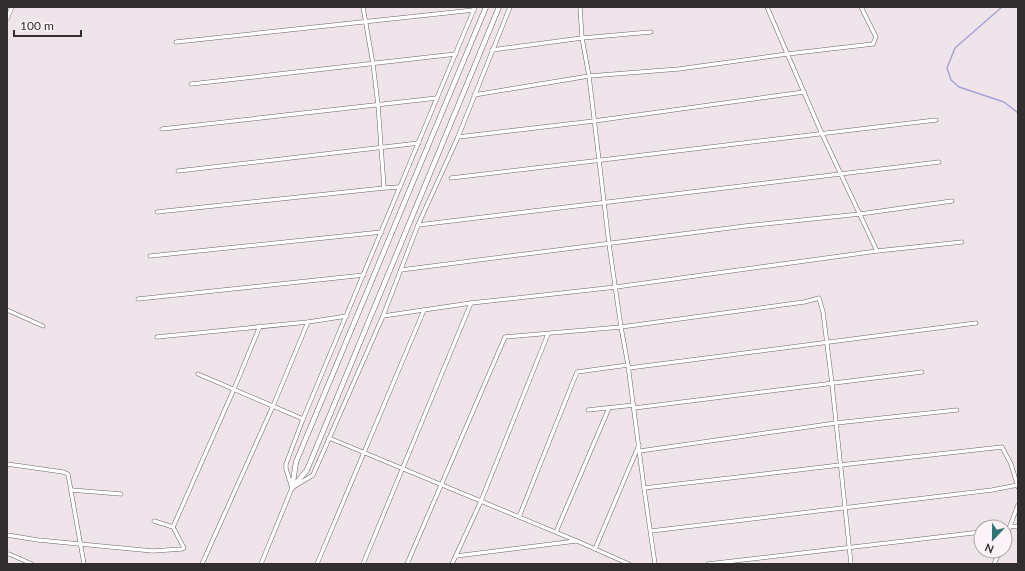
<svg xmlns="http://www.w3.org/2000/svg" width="1025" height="571" font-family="Lato,sans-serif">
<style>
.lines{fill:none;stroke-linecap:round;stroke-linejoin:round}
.stream{stroke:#a4a2d9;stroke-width:1.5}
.minor-casing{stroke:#6b6267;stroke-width:4.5}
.tertiary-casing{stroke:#6b6267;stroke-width:5.5}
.minor{stroke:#fff;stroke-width:3.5}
.tertiary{stroke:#fff;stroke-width:4.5}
</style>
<rect width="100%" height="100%" fill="#efe4ea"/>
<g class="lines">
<!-- stream -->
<polyline class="stream" points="1002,7 955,48 947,68 951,80 959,87 1004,102 1018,113"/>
<defs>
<g id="minor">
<polyline points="363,7 373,64 378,105 384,188"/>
<polyline points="580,7 582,38 589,76 609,244 621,327 628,365 644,488 655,564"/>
<polyline points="767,7 822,134 877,251"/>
<polyline points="7,19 12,7"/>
<polyline points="176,42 474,10"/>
<polyline points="492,50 582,38 651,32"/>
<polyline points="191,84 456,54"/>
<polyline points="474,95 589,76 679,69 787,54 873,44 876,37 861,7"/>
<polyline points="162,129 437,98"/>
<polyline points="458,137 594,121 804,92"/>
<polyline points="178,171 419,143"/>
<polyline points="451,178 936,120"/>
<polyline points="157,212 384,188 400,187"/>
<polyline points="418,225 939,162"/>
<polyline points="150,256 382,232"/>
<polyline points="401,270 745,226 860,214 952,201"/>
<polyline points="138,299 364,275"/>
<polyline points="7,310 43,326"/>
<polyline points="383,316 471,303 616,287 877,251 962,242"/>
<polyline points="157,337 308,322 347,316"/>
<polyline points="629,368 976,323"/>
<polyline points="198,374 303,419"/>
<polyline points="634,408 922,372"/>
<polyline points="588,410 634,405"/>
<polyline points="329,438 577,541 629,564"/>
<polyline points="640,451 836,423 957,410"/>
<polyline points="7,464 63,472 68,474 84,564"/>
<polyline points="295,486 313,475 383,316 418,225 458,137 510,7"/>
<polyline points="644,488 840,465 1002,447 1011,464 1018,487"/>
<polyline points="71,490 121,494"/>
<polyline points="519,517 577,372 628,365"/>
<polyline points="1010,526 1018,527"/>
<polyline points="173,527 234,389 260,326"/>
<polyline points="651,531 992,490 1018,485"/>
<polyline points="556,532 609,408"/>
<polyline points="7,535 38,540 153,551 182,549 184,548 173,527 154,521"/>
<polyline points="1005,539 1018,505"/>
<polyline points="595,549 639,445"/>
<polyline points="9,554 32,564"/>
<polyline points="456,556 576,541"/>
<polyline points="202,564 273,406 308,322"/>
<polyline points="261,564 292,488 286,469 286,464 303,419 475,7"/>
<polyline points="317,564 424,310"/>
<polyline points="363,564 471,303"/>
<polyline points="407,564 505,337 621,327 804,302 819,298 823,312 832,384 851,564"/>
<polyline points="452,564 481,501 548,334"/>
<polyline points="708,564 981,532"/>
<polyline points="994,564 1000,551"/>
</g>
<g id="tertiary">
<polyline points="292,488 307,470 499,7"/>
<polyline points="292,488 296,462 486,7"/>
</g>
</defs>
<!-- minor casing -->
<use href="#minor" class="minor-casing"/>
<!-- tertiary casing -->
<use href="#tertiary" class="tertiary-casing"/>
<!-- minor -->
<use href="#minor" class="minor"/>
<!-- tertiary -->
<use href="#tertiary" class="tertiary"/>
</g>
<!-- border -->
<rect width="1025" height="571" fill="none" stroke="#322e30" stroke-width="16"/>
<!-- north arrow -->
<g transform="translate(993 539) rotate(202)"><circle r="19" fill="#fdf2f7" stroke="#aca4a7"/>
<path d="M0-3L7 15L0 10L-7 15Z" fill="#2a7474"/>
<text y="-6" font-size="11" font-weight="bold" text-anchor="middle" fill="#322e30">N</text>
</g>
<!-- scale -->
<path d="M14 30v6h67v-6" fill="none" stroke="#322e30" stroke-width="2"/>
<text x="20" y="30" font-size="12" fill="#322e30" stroke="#fdf2f7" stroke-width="3" paint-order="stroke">100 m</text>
</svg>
